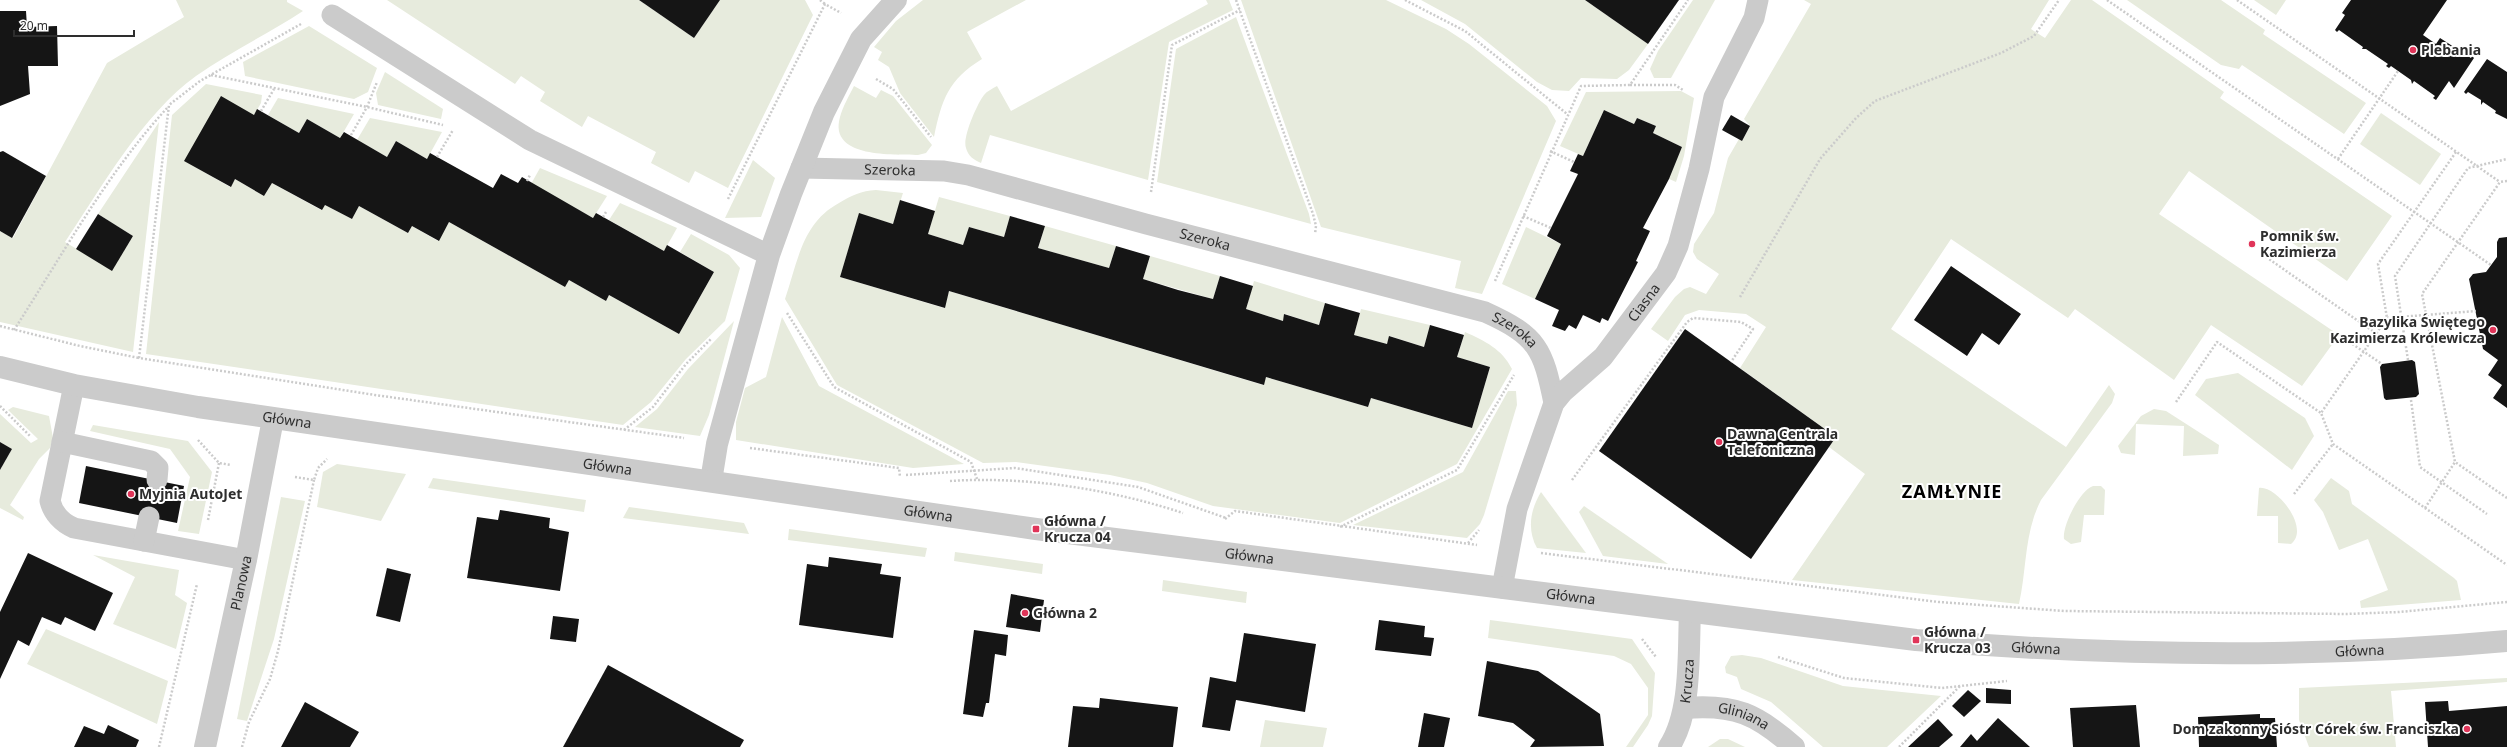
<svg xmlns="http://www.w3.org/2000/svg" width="2507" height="747" font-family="'Noto Sans',sans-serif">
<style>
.green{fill:#e7ebdd}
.building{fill:#151515}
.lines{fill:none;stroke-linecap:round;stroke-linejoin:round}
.path{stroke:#cbcbcb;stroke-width:2.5;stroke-dasharray:2 2;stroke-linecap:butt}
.service{stroke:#cbcbcb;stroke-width:21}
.minor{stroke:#cbcbcb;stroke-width:22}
.tertiary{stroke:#cbcbcb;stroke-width:22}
.poi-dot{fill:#e03559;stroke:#fff;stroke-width:1.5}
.labels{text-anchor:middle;stroke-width:4;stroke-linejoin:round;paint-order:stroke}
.poi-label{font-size:14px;font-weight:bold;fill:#2e2e2e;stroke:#fff;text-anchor:start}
.street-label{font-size:14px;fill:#2e2e2e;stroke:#fff}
.district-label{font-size:18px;font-weight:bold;letter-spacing:1px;fill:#000;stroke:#fff}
</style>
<rect width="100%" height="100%" fill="#fff"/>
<!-- green -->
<g class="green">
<path d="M176 0H287V2L303 11C268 34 230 52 196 76 143 114 101 188 65 242L112 270 133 236 98 214 159 122 133 352 0 322V231L13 238 107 63 184 17Z"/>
<polygon points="387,0 639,0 694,38 720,0 805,0 813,15 728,188 695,171 689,183 651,163 656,152 588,116 582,127 540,101 545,92 521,76 515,84"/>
<path d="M923 0H1026L967 32 982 59C948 80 942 99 934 137L900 93 889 67 878 60 882 52 874 47 896 21Z"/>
<path d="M1206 0H1229L1233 10 1169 42 1148 180 990 135 981 163C974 160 968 156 966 148 962 138 977 104 984 95 987 91 992 89 997 86L1011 111 1208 4Z"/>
<polygon points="1241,0 1386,0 1446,29 1469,44 1547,106 1556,121 1482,294 1455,288 1461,261 1321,227"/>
<polygon points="1421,0 1585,0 1648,44 1629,70 1617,79 1581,78 1569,91 1552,90 1537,82 1465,24"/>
<polygon points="1693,0 1715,0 1671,78 1654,78 1650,69 1658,51"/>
<path d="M1804 0H2049L2031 29 2045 38 2071 0H2092L2224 92 2220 98 2392 216 2347 281 2189 171 2159 214 2339 335 2302 386 2211 325 2174 380 2075 309 2068 318 1951 239 1891 329 2066 447 2109 385 2115 394 2112 403 2041 500C2024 533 2027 568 2019 604L1792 580 1865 474 1829 447 1836 437 1740 368 1766 327 1746 314 1699 310 1685 315 1668 341 1651 329 1675 297 1684 289 1690 287 1706 294 1719 274 1697 259 1693 252 1694 244 1714 213 1728 158 1739 139 1742 141 1750 126 1744 119 1811 4Z"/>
<polygon points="2127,0 2221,0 2265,30 2263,34 2366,103 2344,134 2242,65 2239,69 2221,65"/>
<polygon points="2254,0 2286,0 2276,15"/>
<polygon points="1236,17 1309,214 1311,224 1157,182 1176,49"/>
<polygon points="309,26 377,68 368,92 354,99 245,76 243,62"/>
<polygon points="385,72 443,109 441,119 378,105 376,93"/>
<polygon points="206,84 262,95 261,103 254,115 185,161 230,187 235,179 264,196 272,183 321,210 325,205 352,219 359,206 408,233 412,226 438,241 449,222 565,287 569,280 606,301 609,295 679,334 714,272 680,252 691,234 729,255 740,268 725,321 686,359 651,402 623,425 146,354 172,115"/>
<path d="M854 86 876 98 881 90 893 96 932 145 926 153 918 155C895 154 828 159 840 117 843 106 849 96 854 86Z"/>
<polygon points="1681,91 1694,98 1684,156 1676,182 1667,178 1682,147 1653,133 1656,126 1637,118 1634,124 1604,110 1583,156 1560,146 1586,92"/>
<polygon points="278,98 354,114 340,138 307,119 299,133 268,115"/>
<polygon points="2381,113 2441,154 2420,185 2360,144"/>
<polygon points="370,118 442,132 427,159 396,141 387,157 357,140"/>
<polygon points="753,160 775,178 761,217 725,218"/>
<polygon points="540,168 607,196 593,218 531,184"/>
<path d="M876 190 903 193 893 224 859 214 840 277 944 308 949 291 1263 385 1266 377 1368 407 1371 398 1472 428 1490 367 1457 357 1465 332C1485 341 1502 349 1512 369L1457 464 1340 523 1213 506 1147 483 1110 475 1016 462 983 463 837 385 785 299C798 261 802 223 839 203 852 195 861 191 876 190Z"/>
<polygon points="939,197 1010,216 1004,237 969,227 963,245 928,234"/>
<polygon points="620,203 677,228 664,251 609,220"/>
<polygon points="1045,226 1116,246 1109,268 1038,248"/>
<polygon points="1526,227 1561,244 1535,299 1502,284"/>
<polygon points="1150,256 1220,276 1213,299 1143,279"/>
<polygon points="1254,281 1325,303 1319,325 1285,314 1283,321 1246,309"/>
<polygon points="1361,309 1430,325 1424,347 1390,336 1387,344 1354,335"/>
<polygon points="782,317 819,386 964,464 913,468 736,440 736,422 745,388 766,377"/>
<polygon points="734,321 709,415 700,436 635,427 657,409 688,369"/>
<polygon points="2238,373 2305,418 2314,436 2292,470 2195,395 2206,379"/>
<polygon points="1508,391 1516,391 1517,405 1484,515 1480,524 1467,538 1353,525 1463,472"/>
<polygon points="13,407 49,416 53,438 50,448 39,459 10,505 24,517 23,520 0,508 0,470 12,449 0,442 0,414 31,443 38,439 8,410"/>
<polygon points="2154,409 2166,411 2219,445 2218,454 2183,456 2184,426 2136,424 2135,455 2121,453 2118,446 2141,416"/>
<polygon points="93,425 188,441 212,472 199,534 178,531 190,477 170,449 90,431"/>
<polygon points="337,464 406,474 381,521 317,507 323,472"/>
<polygon points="433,478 586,500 584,512 428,488"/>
<polygon points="2331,478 2349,491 2352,504 2454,578 2457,581 2461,600 2361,608 2360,601 2388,590 2368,539 2339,550 2323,512 2314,500"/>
<path d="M2093 486H2101L2105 490 2104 515H2084L2081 542 2071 544 2064 539C2062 526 2080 490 2093 486Z"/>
<path d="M2259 488C2276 485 2311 528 2291 544L2278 543V516H2257Z"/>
<path d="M1541 492 1586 553 1537 548C1527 530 1530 510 1541 492Z"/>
<polygon points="281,497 305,501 274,639 247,721 237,719"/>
<polygon points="1584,506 1668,564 1603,556 1579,512"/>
<polygon points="629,507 744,523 749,534 623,518"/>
<polygon points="789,529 927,548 925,557 788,540"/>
<polygon points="955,552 1043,564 1042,574 954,561"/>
<polygon points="93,555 179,570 175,595 187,603 176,649 113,624 135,577"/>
<polygon points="1163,580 1247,592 1246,603 1162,591"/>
<polygon points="1490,620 1632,639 1655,673 1652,716 1648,725 1633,747 1626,747 1648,715 1648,688 1631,664 1614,656 1488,638"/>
<polygon points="46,629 168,681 157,724 27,664"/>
<polygon points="1742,655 1761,658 1843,686 1941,696 1887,747 1823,747 1771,702 1741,689 1737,677 1726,673 1725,667 1731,656"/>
<polygon points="2507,678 2507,682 2391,691 2396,747 2309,747 2299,720 2299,688"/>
<polygon points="1265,720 1327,728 1323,747 1260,747"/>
<polygon points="1720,739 1728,739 1745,747 1708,747"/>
</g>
<!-- building -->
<g class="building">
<polygon points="639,0 720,0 694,38"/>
<polygon points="1585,0 1679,0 1648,44"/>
<polygon points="2351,0 2447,0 2423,35 2436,44 2440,38 2471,58 2472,56 2474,58 2454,88 2449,81 2436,100 2433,98 2435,96 2414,81 2412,84 2411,80 2391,66 2389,68 2386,66 2388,64 2366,49 2362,49 2363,47 2339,30 2337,32 2335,30 2345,15 2342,13"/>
<polygon points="0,11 26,11 27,27 57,26 58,66 28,66 30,94 0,106"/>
<polygon points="2487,59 2507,72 2507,119 2495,113 2496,111 2483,102 2481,105 2481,100 2468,92 2466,94 2464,92"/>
<polygon points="221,96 254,115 257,109 299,133 307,119 340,138 344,132 387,157 396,141 427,159 430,153 493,188 501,174 518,183 522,177 593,218 596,213 664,251 667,245 714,272 679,334 609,295 606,301 569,280 565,287 449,222 439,241 412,226 408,233 359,206 352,219 325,205 322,210 272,183 264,196 235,179 231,187 184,161"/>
<polygon points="1604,110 1634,124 1637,118 1656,126 1653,133 1682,147 1669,179 1643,228 1650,231 1636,261 1638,262 1608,321 1602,318 1600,323 1583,315 1576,329 1569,325 1565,331 1552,326 1559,310 1535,299 1561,244 1547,236 1578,174 1570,171 1578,154 1583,156"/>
<polygon points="1731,115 1750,126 1742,141 1722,130"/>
<polygon points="3,151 46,176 12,238 0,231 0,152"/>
<polygon points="900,200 935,211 928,234 963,245 969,227 1004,237 1010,216 1045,226 1038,248 1109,268 1116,246 1150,256 1143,279 1178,290 1213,299 1220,276 1253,286 1246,309 1283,321 1284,314 1319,325 1325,303 1360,313 1354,335 1387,344 1389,336 1424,347 1430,325 1464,335 1457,357 1490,367 1472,428 1371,398 1368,407 1266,377 1264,385 949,291 945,308 840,277 859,213 893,224"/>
<polygon points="98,214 133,236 112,271 76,249"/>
<polygon points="2507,237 2507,408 2493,398 2502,385 2488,375 2498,360 2483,349 2469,279 2473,274 2486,272 2497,257 2497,242 2499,238"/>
<polygon points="1951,266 2021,314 1999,345 1982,333 1967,356 1914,320"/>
<polygon points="1685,329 1836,437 1751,559 1599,451"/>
<polygon points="2412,360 2415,362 2419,394 2416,397 2386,400 2384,398 2380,367 2382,364"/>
<polygon points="0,442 12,449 0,470"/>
<polygon points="86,466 184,486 177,523 79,503"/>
<polygon points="500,510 550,518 549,528 569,532 560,591 467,578 477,517 498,520"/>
<polygon points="28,553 113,593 95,631 65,617 61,625 42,617 29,646 18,640 0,679 0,612"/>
<polygon points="829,557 882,564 880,574 901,577 893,638 799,625 807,564 828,567"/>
<polygon points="387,568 411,574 400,622 376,616"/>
<polygon points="1011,594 1044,600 1040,632 1006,627"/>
<polygon points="553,616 579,619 576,642 550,639"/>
<polygon points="1379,620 1425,626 1424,637 1434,638 1431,656 1375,650"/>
<polygon points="974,630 1008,635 1006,656 995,654 989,703 986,703 983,717 963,714"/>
<polygon points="1244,633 1316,644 1305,712 1236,700 1230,731 1202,727 1210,677 1236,682"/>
<polygon points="1487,661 1538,671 1600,714 1604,746 1530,747 1535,740 1513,723 1478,716"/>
<polygon points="608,665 744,740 740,747 563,747"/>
<polygon points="1986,688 2011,690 2011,704 1986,703"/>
<polygon points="1968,690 1981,701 1964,717 1952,706"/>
<polygon points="1100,698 1178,707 1173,747 1068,747 1073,706 1099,708"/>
<polygon points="2448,701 2449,711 2507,706 2507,747 2428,747 2425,702"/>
<polygon points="305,702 359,732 350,747 281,747"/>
<polygon points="2136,705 2140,747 2073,747 2070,708"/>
<polygon points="1424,713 1450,718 1444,747 1418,747"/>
<polygon points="2260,714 2260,718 2275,718 2277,747 2199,747 2198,717"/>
<polygon points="1998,718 2030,747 1960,747 1971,734 1977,741"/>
<polygon points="1938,719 1953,735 1939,747 1908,747"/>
<polygon points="108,725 139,740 136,747 74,747 84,726 104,734"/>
</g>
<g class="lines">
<!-- path -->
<g class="path">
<polyline points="820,0 825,4"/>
<polyline points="1236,0 1313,214 1316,226 1315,234"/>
<polyline points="1405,0 1465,31 1567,114"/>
<polyline points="2107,0 2491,265"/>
<polyline points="2237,0 2500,182"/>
<polyline points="301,24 200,81 169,105 139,358 375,395 684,438"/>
<polyline points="211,75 367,107 443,125"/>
<polyline points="876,79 893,89 931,137"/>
<polyline points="1630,85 1675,85 1683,90"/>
<polyline points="261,111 274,89"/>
<polyline points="351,135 367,107 377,82"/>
<polyline points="1550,151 1574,162"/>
<polyline points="2456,152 2378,264 2387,318 2321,413 2333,444 2507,565"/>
<polyline points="437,157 453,130"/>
<polyline points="2338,159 2398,71"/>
<polyline points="527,181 530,175"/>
<polyline points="2507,181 2500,182 2422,294 2455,462 2507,498"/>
<polyline points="1151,192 1172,45 1240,10"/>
<polyline points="728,199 825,4 841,13"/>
<polyline points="1523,216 1551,228"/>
<polyline points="603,217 606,212"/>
<polyline points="2266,257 2377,334"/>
<polyline points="1495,281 1581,86 1630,85 1688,0"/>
<polyline points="1740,297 1820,159 1856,118 1875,101 2001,53 2034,36 2059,0"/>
<polyline points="787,313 834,387 971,462 977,479"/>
<polyline points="2387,318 2476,311"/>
<polyline points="0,326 80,346 139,358"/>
<path d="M14 330C63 254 107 173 168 107"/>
<polyline points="2339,335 2382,364"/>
<polyline points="2408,360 2395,276 2468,168 2507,159"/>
<polyline points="2411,400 2420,467 2487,514"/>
<polyline points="2176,402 2217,342 2321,413"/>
<polyline points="0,406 31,437"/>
<polyline points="624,430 653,407 686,364 711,339"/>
<polyline points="198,440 219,463 231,465"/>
<polyline points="750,448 899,468 900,477"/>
<polyline points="906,475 1015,468 1138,487 1226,518"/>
<polyline points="295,477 314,480 318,468 327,459"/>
<polyline points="1572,480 1687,322 1693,318 1741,322 1753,329 1731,362"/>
<path d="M950 481C1026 476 1110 489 1183 513"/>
<polyline points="2294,494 2333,444"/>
<polyline points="2425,508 2455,462"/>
<polyline points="1225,519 1235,511 1477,545"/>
<polyline points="208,520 219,463"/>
<polyline points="1340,527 1457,470 1514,375"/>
<polyline points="1468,543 1479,530"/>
<polyline points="1541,553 1939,602 2064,611 2346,614 2399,612 2507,602"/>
<polyline points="1642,639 1656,657"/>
<polyline points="1778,657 1844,678 1942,688 2007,681"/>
<polyline points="159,747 197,584"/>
<polyline points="242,747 249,722 270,679 278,651 314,480"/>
<polyline points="1899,747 1960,686"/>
</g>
<!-- service -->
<g class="service">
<polyline points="332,15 530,140 769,255"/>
<path id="s1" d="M801 168 944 171 968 175 1146 224 1485 312C1538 336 1543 349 1554 403"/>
<path d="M74 385 50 501C53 513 62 523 74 528L246 560"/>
<polyline points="62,442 151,461 158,468 157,480"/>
<polyline points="144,541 149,517"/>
<path id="s2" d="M1502 588 1517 509 1554 403 1563 392 1603 357 1666 273 1678 246 1699 169 1714 97 1754 18 1758 0"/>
</g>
<!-- minor -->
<g class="minor">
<polyline points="711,481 717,444 769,255 791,194 824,112 861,39 896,0"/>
<path id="s3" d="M1685 708C1735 704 1757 714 1794 747"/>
<path id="s4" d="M205 747 246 560 273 419"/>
<path id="s5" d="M1669 747C1692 712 1688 654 1690 612"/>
</g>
<!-- tertiary -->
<path class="tertiary" id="s6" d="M0 367 74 385 198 407 1036 529 1916 640C2113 656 2310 659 2507 641"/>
</g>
<!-- markers -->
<g class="poi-dot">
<circle cx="2413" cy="50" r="4"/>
<circle cx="2252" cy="244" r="4"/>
<circle cx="2493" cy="330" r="4"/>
<circle cx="1719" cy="442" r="4"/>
<circle cx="131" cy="494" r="4"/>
<rect x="1032" y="525" width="8" height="8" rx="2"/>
<circle cx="1025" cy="613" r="4"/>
<rect x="1912" y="636" width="8" height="8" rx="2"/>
<circle cx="2467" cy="729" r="4"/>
</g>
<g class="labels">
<!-- poi labels -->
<g class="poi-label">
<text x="2421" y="55">Plebania</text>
<text x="2260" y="241">Pomnik św.<tspan x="2260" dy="16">Kazimierza</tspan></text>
<text x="2485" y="327" text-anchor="end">Bazylika Świętego<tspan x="2485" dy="16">Kazimierza Królewicza</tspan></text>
<text x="1727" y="439">Dawna Centrala<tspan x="1727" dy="16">Telefoniczna</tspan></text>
<text x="139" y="499">Myjnia AutoJet</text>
<text x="1044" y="526">Główna /<tspan x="1044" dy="16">Krucza 04</tspan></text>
<text x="1033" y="618">Główna 2</text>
<text x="1924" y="637">Główna /<tspan x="1924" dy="16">Krucza 03</tspan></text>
<text x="2459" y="734" text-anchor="end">Dom zakonny Sióstr Córek św. Franciszka</text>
</g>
<!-- street labels -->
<g class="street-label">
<text dy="5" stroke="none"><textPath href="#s1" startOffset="89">Szeroka</textPath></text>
<text dy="5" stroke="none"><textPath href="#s1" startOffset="413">Szeroka</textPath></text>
<text dy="5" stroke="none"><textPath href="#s2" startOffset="328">Ciasna</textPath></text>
<text dy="5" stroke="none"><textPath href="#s1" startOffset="737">Szeroka</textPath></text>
<text dy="5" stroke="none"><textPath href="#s6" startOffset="292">Główna</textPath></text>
<text dy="5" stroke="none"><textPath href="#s6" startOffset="616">Główna</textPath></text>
<text dy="5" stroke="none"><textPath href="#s6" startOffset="940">Główna</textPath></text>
<text dy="5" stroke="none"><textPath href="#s6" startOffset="1264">Główna</textPath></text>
<text dy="5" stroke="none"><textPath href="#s4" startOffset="168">Planowa</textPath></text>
<text dy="5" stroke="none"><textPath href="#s6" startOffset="1588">Główna</textPath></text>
<text dy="5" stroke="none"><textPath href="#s6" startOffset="2056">Główna</textPath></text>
<text dy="5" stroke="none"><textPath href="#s6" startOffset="2380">Główna</textPath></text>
<text dy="5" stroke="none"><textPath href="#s5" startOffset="69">Krucza</textPath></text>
<text dy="5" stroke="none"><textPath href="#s3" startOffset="60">Gliniana</textPath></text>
</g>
<!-- district labels -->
<g class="district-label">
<text x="1952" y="498">ZAMŁYNIE</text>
</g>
</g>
<!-- scale -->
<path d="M14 30v6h120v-6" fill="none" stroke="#2e2e2e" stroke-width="2"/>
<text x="20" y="30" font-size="12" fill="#2e2e2e" stroke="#ffffff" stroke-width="3" paint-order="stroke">20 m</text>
</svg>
